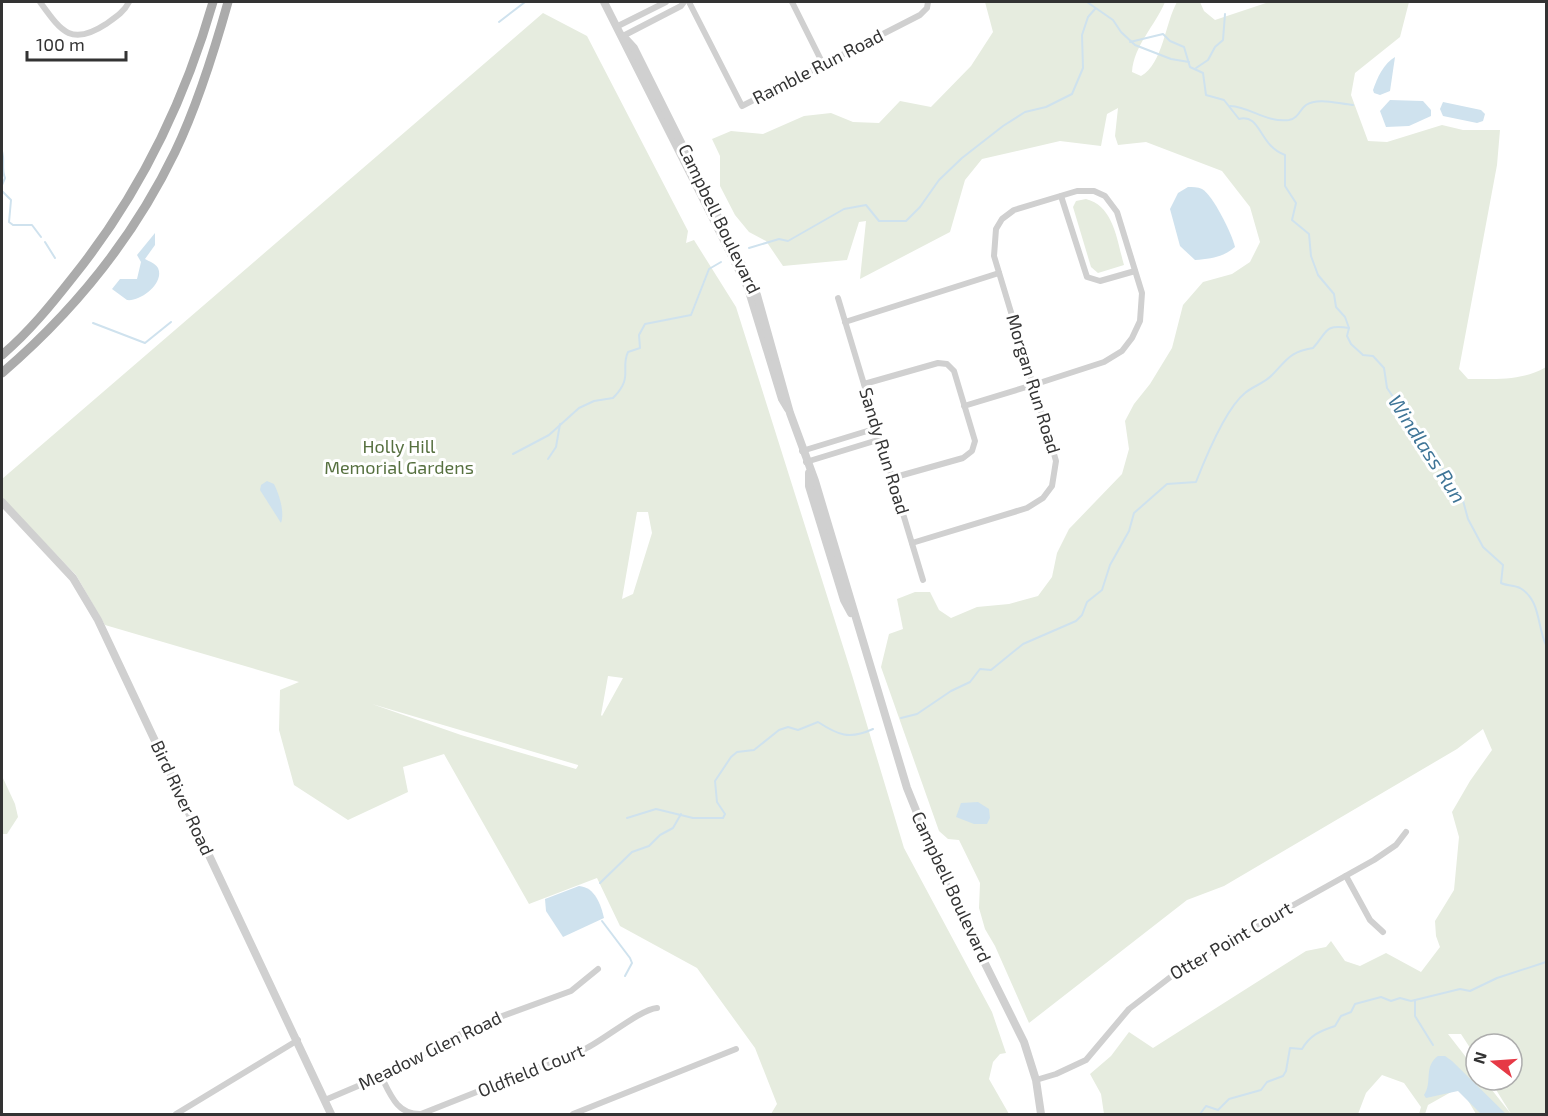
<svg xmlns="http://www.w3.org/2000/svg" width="1548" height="1116" font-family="'Exo 2',sans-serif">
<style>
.green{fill:#e6ecdf;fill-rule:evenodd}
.water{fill:#cfe2ee}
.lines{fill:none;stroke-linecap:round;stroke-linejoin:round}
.stream{stroke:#cfe2ee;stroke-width:2}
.minor{stroke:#d0d0d0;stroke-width:6}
.tertiary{stroke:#d0d0d0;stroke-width:8}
.primary{stroke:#ababab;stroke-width:9}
.labels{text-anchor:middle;stroke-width:6;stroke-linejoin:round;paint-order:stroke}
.street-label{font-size:18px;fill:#333;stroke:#fff}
.park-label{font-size:18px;fill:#56703f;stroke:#fff}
.water-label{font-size:20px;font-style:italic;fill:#3f7597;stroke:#fff}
</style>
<rect width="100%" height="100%" fill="#fff"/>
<!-- green -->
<g class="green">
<path d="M985 2H1165C1155 26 1134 45 1132 72L1141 76C1163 64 1165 23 1177 2H1200L1204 11 1215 20 1269 2H1409L1400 37 1355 73 1351 95 1368 141 1387 142 1442 125 1463 130H1500L1497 165 1459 369 1468 379C1495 379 1523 381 1546 367V1114H1476L1460 1087 1428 1105 1425 1114H1419L1421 1107 1404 1083 1382 1075 1366 1093 1358 1114H1104L1101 1094 1090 1074 1111 1056 1129 1032 1153 1048 1306 951 1326 947 1331 941 1345 961 1360 966 1386 953 1421 972 1440 947 1436 936 1435 921 1454 890 1459 837 1452 812 1470 781 1492 750 1483 729 1457 749 1224 886 1187 900 1029 1023 995 946 985 929 979 908 980 883 959 840 948 839 939 831 881 667 889 634 903 629 897 599 915 592H930L939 610 951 618 977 607 1009 604 1038 596 1052 577 1057 553 1069 529 1122 474 1129 449 1125 421 1134 404 1150 384 1172 348 1183 305 1203 282 1232 274 1250 262 1260 242 1250 207 1222 171 1146 142 1118 145 1115 136 1118 108 1107 114 1101 146 1060 141 982 159 965 180 950 232 860 279 866 221 859 222 847 260 783 266 766 241 749 232 735 215 720 186V156L712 139 731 131 763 134 804 116 831 113 853 122 879 123 900 101 931 107 971 66 993 32ZM1448 1034H1461L1476 1057V1044H1512V1080H1490L1511 1114 1484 1080H1476V1070Z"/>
<path d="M543 13 587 36 688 231 686 243 694 240 736 307 852 675 904 848 992 1012 1006 1053 1000 1054 993 1062 989 1079 1009 1114H771L777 1104 755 1048 697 968 620 926 597 878 529 904 444 754 403 767 408 792 348 820 294 785 279 730 280 690 299 682 105 625 76 575 2 498V479ZM637 512H648L652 533 633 594 622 599ZM608 676 623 678 602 716 601 715ZM372 704 578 765V766L576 769 461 735Z"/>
<path d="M1086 199C1114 206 1117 241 1124 265L1098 273 1091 267 1073 207 1076 201Z"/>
<polygon points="2,776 15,804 18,817 7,834 2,834"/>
</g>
<!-- water -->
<g class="water">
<path d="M1395 57 1390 91 1380 95 1374 93 1373 90C1377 78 1384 63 1395 57Z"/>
<polygon points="1390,100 1423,101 1431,110 1431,116 1409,126 1386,127 1380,111"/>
<polygon points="1443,102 1481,110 1485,114 1483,121 1477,123 1443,116 1440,109"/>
<path d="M1188 187C1192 187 1198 187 1202 189 1213 195 1232 234 1235 247 1223 257 1211 259 1195 260L1180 246 1170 209 1178 193Z"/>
<path d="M155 233V245L145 259C150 262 155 263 158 268 165 283 140 302 127 300L112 289 120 279H137L141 262 137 255Z"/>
<path d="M267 481 274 484C279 494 285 512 281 523L260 490 261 485Z"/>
<polygon points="978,802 989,809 990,818 987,824 974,824 956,817 961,803"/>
<path d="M579 886C595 887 601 905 604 918L563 937 546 911 545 899Z"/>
<path d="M1438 1056H1445L1452 1061 1506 1114H1481L1458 1091 1426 1098 1424 1095C1433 1082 1423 1067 1438 1056Z"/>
</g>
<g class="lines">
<!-- stream -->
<g class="stream">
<polyline points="1087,2 1113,20 1121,32 1135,45 1171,59 1189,62"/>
<polyline points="499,22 525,2"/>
<path d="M1130 42 1163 34 1170 41 1184 47 1190 67 1203 73 1206 95 1224 100 1239 119C1261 113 1259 146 1285 155V186L1296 203 1292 220 1309 234 1311 256 1318 275 1334 294 1336 307 1345 317 1349 328 1347 336 1351 344 1363 355 1373 356 1384 368 1387 388 1462 497 1468 519 1483 547 1503 565 1501 583C1507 586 1514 585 1520 588 1541 600 1537 627 1546 645"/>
<polyline points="1196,68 1208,60 1215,47 1223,40 1225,14"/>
<path d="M1230 106C1251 107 1266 123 1289 120 1299 118 1299 110 1306 105 1318 97 1339 104 1353 105"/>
<path d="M2 151C5 161 1 169 5 178L2 185"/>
<polyline points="2,191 11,200 9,222 13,225 32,225 41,237"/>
<polyline points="45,242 55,258"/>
<polyline points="749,248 779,239 788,241 844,209 866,205 879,221 906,221 920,207 939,180 962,158 1003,126 1025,112 1046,107 1072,94 1083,68 1082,35 1088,17 1095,9"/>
<polyline points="93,323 145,343 171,322"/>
<path d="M513 454 549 435 579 408 594 401 613 398C634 377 620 369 628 352L640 348 639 335 645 324 691 315 709 269 721 262"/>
<polyline points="548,459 556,447 560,424"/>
<path d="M901 718 917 714 951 691 970 682 980 669 991 670 1023 644 1076 621 1082 615 1087 602 1102 590 1110 565 1129 531 1134 513 1167 484 1196 482C1205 459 1225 409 1245 393 1253 386 1265 383 1272 375 1287 360 1289 352 1313 348 1328 332 1323 324 1349 328"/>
<path d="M627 818 656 809 693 818H723L725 814 717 802 715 781 731 757 737 752 754 750 779 730 788 727 798 730 818 722C838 735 849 740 873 729"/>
<polyline points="600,883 632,852 649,846 660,835 673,828 681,814"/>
<polyline points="602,921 630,958 632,963 625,976"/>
<polyline points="1415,1000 1415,1016 1433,1045"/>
<path d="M1200 1114 1206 1106 1218 1110 1229 1099 1261 1090 1267 1082 1283 1076 1286 1071 1290 1048 1302 1049C1310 1035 1320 1031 1335 1026L1341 1016 1351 1012 1355 1004 1381 997 1391 1001 1400 998 1411 1001 1460 989 1470 991 1497 978 1546 962"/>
</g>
<!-- minor -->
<g class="minor">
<path d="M40 2C61 31 71 47 106 24 116 17 124 12 129 2"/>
<polyline points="689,2 742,106 920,15 927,8 928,2"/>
<polyline points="792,2 823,64"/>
<polyline points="618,26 666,2"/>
<polyline points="623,36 681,6 684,2"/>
<polyline points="1061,196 1087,277 1100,281 1135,271"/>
<polyline points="838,298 923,580"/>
<polyline points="845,322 999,273"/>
<polyline points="864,384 938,363 947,364 954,371 975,441 972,451 963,458 892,478"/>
<polyline points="802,451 877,428"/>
<polyline points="806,462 881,439"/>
<polyline points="912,543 1027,508 1043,498 1052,486 1056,461 1054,454 1033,385 994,256 996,229 1002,219 1014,210 1077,191 1094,191 1105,196 1117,212 1142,293 1140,321 1132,338 1122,351 1104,362 1033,385 964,406"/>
<polyline points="1346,876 1370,920 1383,932"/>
<path d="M381 1076C390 1094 397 1115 421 1114L585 1049C604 1040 641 1009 657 1008"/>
<polyline points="1036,1080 1056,1074 1086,1060 1129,1009 1186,965 1374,860 1396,845 1406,832"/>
<polyline points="325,1100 372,1080 478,1025 571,991 598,969"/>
<polyline points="176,1114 298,1040"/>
<polyline points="573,1114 736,1049"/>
</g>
<!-- tertiary -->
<g class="tertiary">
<polyline points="604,2 748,288 782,399 788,409"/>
<polyline points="623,36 634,48 757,295 790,413 815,481 907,788 947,887 1024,1042 1036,1080 1041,1114"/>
<polyline points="809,473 809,486 844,600 851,613"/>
<polyline points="2,502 73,578 98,620 331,1114"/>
</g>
<!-- primary -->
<g class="primary">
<path d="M2 355C29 332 51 305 73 277 139 195 184 103 213 2"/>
<path d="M2 373C73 312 134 237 175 152 198 104 214 52 228 2"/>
</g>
</g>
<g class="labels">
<!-- street labels -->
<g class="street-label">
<text transform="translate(818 67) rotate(-27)" y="6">Ramble Run Road</text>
<text transform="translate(719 219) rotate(64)" y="6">Campbell Boulevard</text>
<text transform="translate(1033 384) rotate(73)" y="6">Morgan Run Road</text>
<text transform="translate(884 451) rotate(73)" y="6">Sandy Run Road</text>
<text transform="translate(182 798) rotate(65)" y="6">Bird River Road</text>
<text transform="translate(951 887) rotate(65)" y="6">Campbell Boulevard</text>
<text transform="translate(1231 941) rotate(-30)" y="6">Otter Point Court</text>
<text transform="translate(430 1051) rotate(-26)" y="6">Meadow Glen Road</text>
<text transform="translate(531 1071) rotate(-22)" y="6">Oldfield Court</text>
</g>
<!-- park labels -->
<g class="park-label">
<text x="399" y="453">Holly Hill<tspan x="399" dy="21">Memorial Gardens</tspan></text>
</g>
<!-- water labels -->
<g class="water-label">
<text transform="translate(1427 449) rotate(57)" y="7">Windlass Run</text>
</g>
</g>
<!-- border -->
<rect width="1548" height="1116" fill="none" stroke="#333333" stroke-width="6"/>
<!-- north arrow -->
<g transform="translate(1494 1062) rotate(287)"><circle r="28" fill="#ffffff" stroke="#adadad" stroke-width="1.5"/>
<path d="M0-4.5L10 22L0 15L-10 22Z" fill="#e63946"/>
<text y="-9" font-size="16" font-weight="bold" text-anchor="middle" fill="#333333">N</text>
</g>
<!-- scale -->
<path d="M27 51v9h99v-9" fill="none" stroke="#333333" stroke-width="3"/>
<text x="36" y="51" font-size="18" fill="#333333" stroke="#ffffff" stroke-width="4.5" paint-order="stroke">100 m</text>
</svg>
